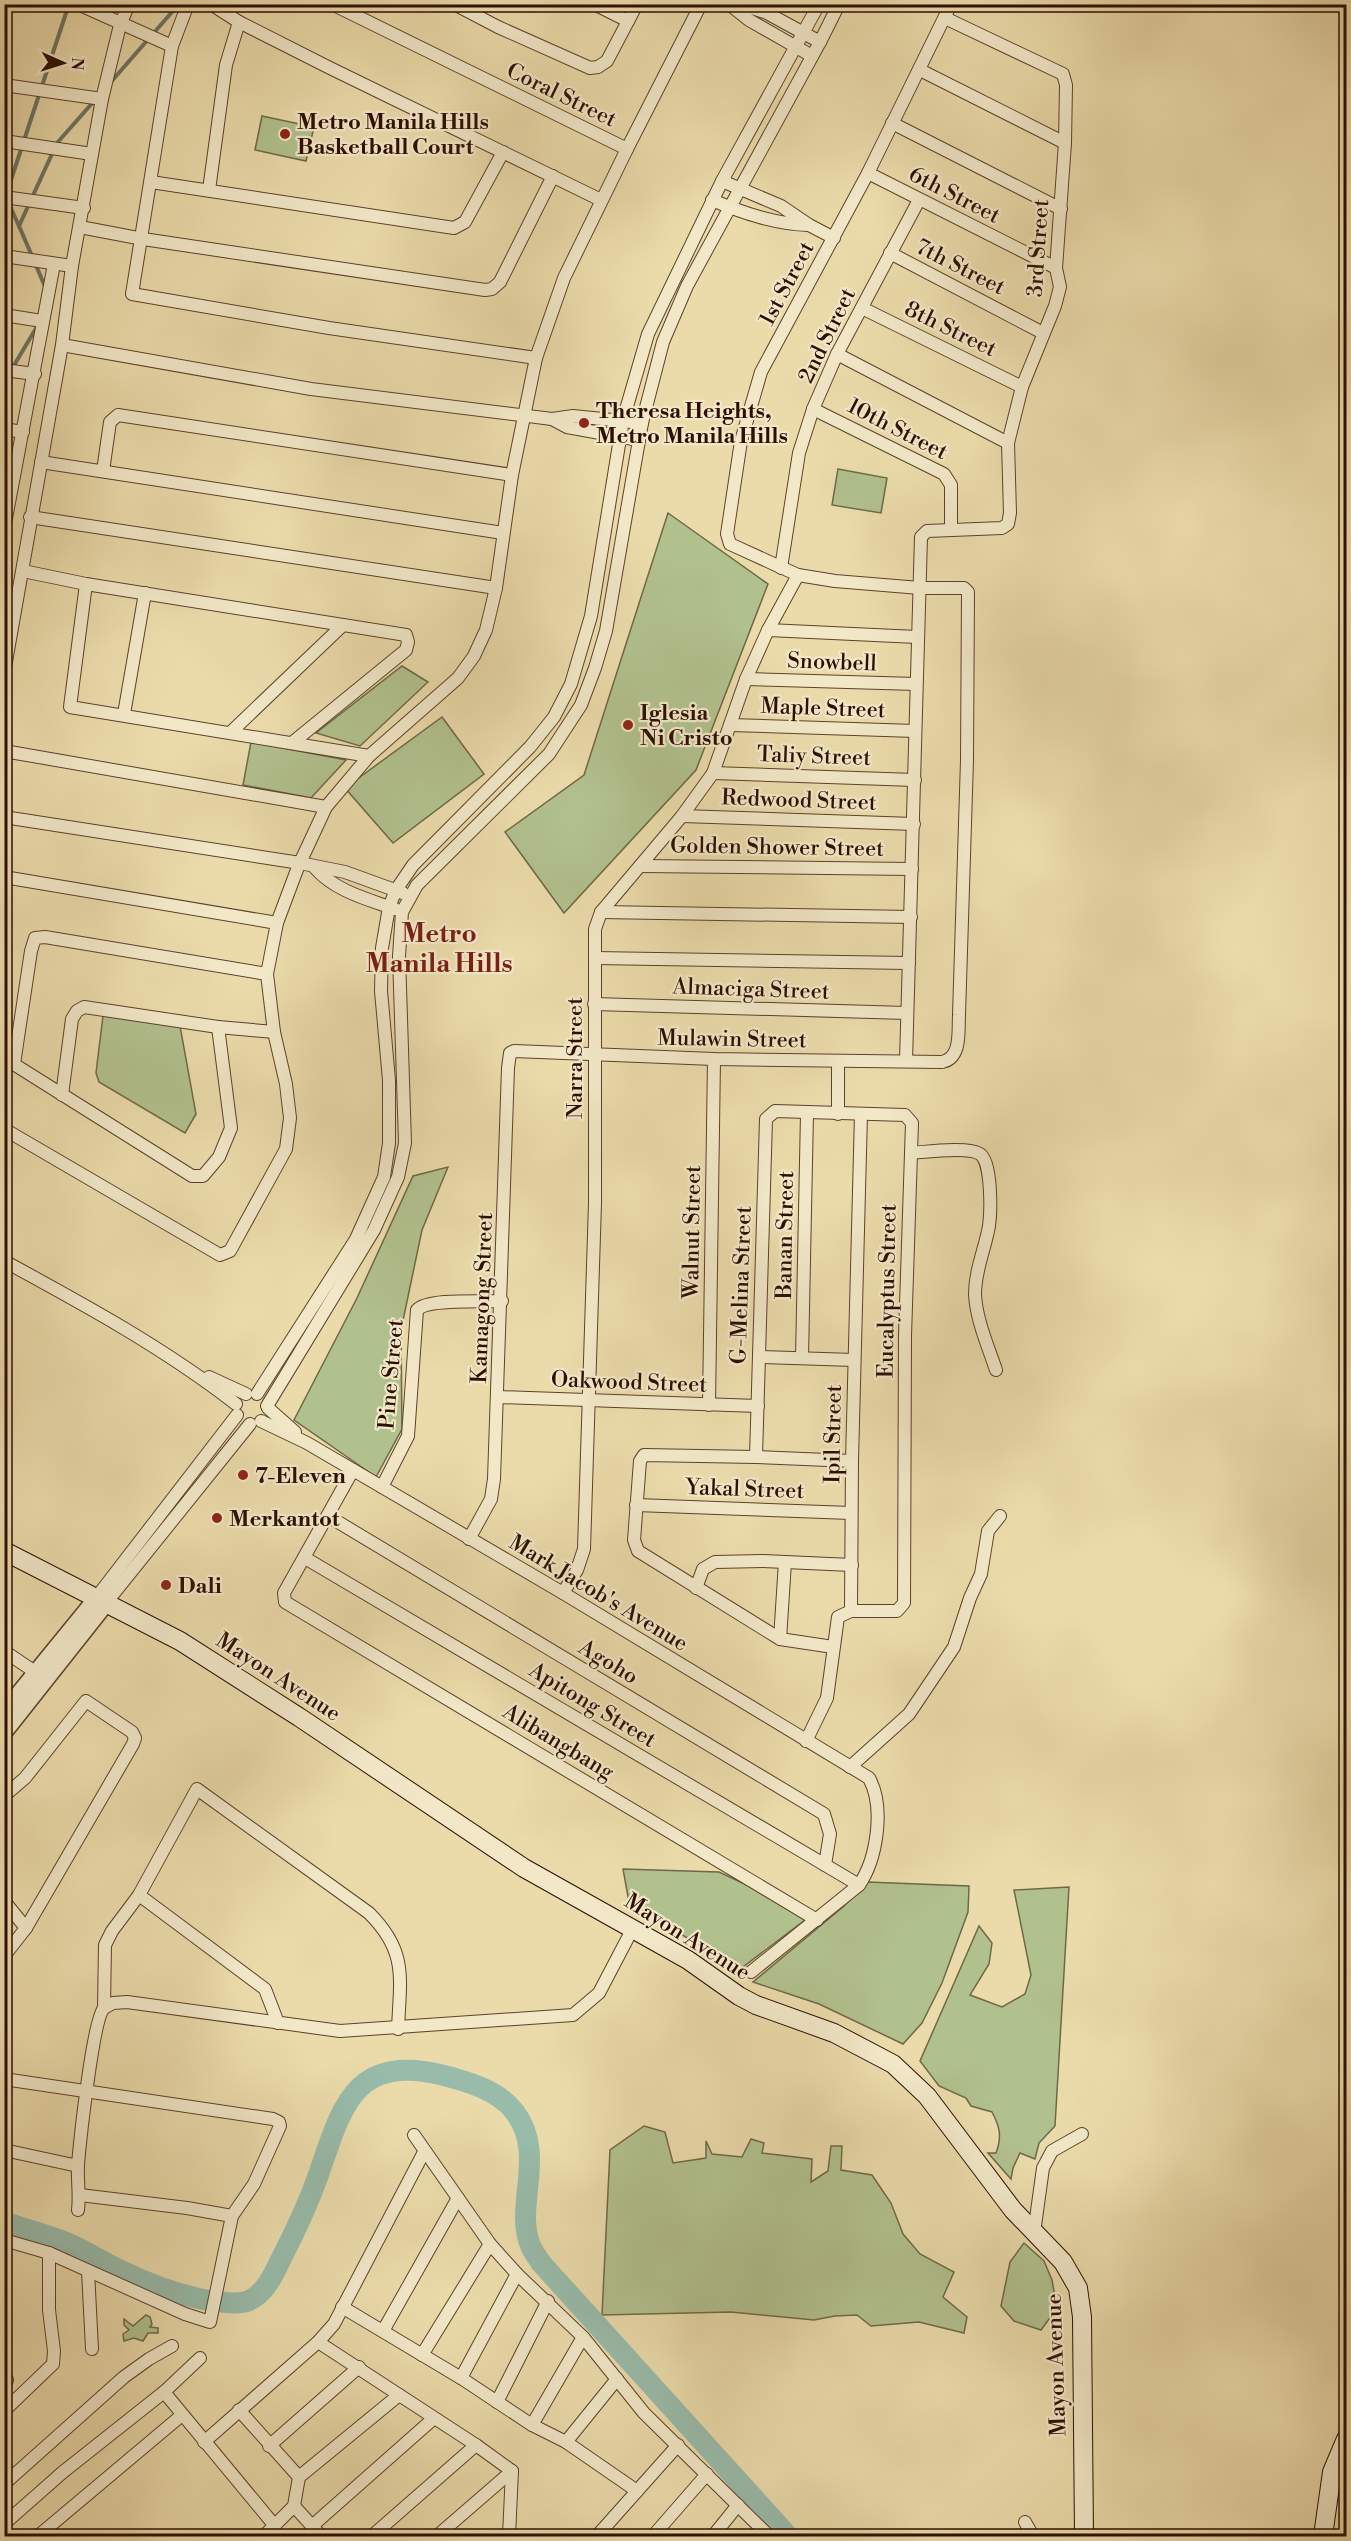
<svg xmlns="http://www.w3.org/2000/svg" width="1351" height="2541" font-family="'Libre Bodoni',serif">
<style>
.green{fill:#b1c18e;stroke:#6f6847;stroke-width:1.5}
.lines{fill:none;stroke-linecap:round;stroke-linejoin:round}
.stream{stroke:#6d7666;stroke-width:4}
.river{stroke:#98bbaa;stroke-width:21}
.minor-casing{stroke:#5c412b;stroke-width:14}
.tertiary-casing{stroke:#5c412b;stroke-width:19}
.secondary-casing{stroke:#2d0e00;stroke-width:20}
.minor{stroke:#f2e8c8;stroke-width:12}
.tertiary{stroke:#f2e8c8;stroke-width:16}
.secondary{stroke:#f2e8c8;stroke-width:18}
.poi-dot{fill:#8f2418;stroke:#f2e8c8;stroke-width:2}
.labels{text-anchor:middle;stroke-width:4.5;stroke-linejoin:round;paint-order:stroke}
.street-label{font-size:22px;fill:#2d0e00;stroke:#f2e8c8}
.poi-label{font-size:22px;font-weight:bold;fill:#2d0e00;stroke:#f2e8c8;text-anchor:start}
.quarter-label{font-size:26px;font-weight:bold;fill:#7a1f14;stroke:#f2e8c8}
</style>
<rect width="100%" height="100%" fill="#ebdbab"/>
<filter id="stains"><feTurbulence type="fractalNoise" baseFrequency=".00333" numOctaves="4"/><feColorMatrix values="0 0 0 0 .2 0 0 0 0 .09 0 0 0 0 .02 0 0 0 .5 -.17"/></filter>
<radialGradient id="worn" r=".72"><stop offset=".6" stop-color="#630" stop-opacity="0"/><stop offset="1" stop-color="#630" stop-opacity=".3"/></radialGradient>
<!-- green -->
<g class="green">
<polygon points="262,116 314,127 306,161 255,150"/>
<polygon points="838,469 887,478 881,513 832,505"/>
<polygon points="668,513 768,584 696,770 564,913 505,832 584,775"/>
<polygon points="402,666 428,682 360,746 316,733"/>
<polygon points="442,717 484,774 393,843 345,788"/>
<polygon points="251,742 346,760 311,798 243,785"/>
<polygon points="103,1016 180,1026 196,1114 185,1133 99,1082 96,1073"/>
<polygon points="448,1167 422,1230 401,1330 402,1429 376,1477 294,1420 357,1298 413,1176"/>
<polygon points="623,1869 719,1872 749,1886 805,1920 739,1970 629,1902"/>
<polygon points="867,1882 969,1886 968,1912 942,1983 922,2023 903,2044 819,2004 753,1982 844,1906"/>
<path d="M1069 1887 1055 2126 1039 2143 1035 2159 1020 2153 1013 2168 1011 2179 988 2153H996C1002 2137 1000 2127 992 2112L971 2106 966 2098 939 2086 920 2061 979 1926 992 1943 989 1964 970 1995 1002 2007 1025 1994 1031 1975 1014 1890Z"/>
<polygon points="644,2126 665,2132 673,2163 706,2158 706,2141 712,2154 742,2157 751,2139 764,2143 762,2153 812,2159 811,2182 828,2171 831,2146 842,2146 841,2170 872,2175 891,2203 903,2234 920,2254 954,2272 943,2297 967,2317 964,2333 919,2322 871,2326 857,2315 835,2316 814,2320 731,2312 602,2315 610,2150"/>
<polygon points="1024,2243 1044,2261 1052,2280 1057,2308 1041,2330 1014,2321 1001,2306 1010,2262"/>
<polygon points="146,2315 150,2317 152,2324 150,2327 158,2328 158,2333 148,2333 143,2341 134,2338 124,2341 123,2334 129,2330 124,2325 124,2319 133,2326"/>
</g>
<g class="lines">
<!-- stream -->
<g class="stream">
<polyline points="110,83 179,4"/>
<polyline points="6,195 69,4"/>
<polyline points="8,202 19,226"/>
<polyline points="32,256 19,226 57,143 95,100"/>
<polyline points="35,263 46,289"/>
<polyline points="13,367 38,325"/>
</g>
<!-- river -->
<path class="river" d="M4 2222C24 2229 46 2234 65 2242 85 2250 102 2262 122 2271 151 2285 180 2296 212 2301 222 2302 238 2305 248 2301 265 2294 274 2274 281 2259 295 2232 308 2204 318 2176 342 2107 353 2054 442 2075 466 2081 498 2090 514 2111 548 2154 513 2206 531 2247 534 2253 538 2258 541 2263L788 2536"/>
<defs>
<g id="minor">
<polyline points="78,4 172,46"/>
<polyline points="188,4 172,46 132,294 329,328 536,358"/>
<polyline points="211,4 239,22 330,68 601,200"/>
<polyline points="332,4 627,149 701,4"/>
<polyline points="454,4 498,27 590,68 598,67 607,61 637,4"/>
<polyline points="594,4 628,21"/>
<polyline points="729,4 749,20 812,56"/>
<polyline points="740,4 767,13 820,42"/>
<polyline points="920,70 1065,143"/>
<polyline points="4,85 102,99"/>
<polyline points="892,123 1061,209"/>
<polyline points="4,141 92,154"/>
<polyline points="868,173 1056,268"/>
<polyline points="722,181 781,206 809,225 834,238"/>
<polyline points="151,182 454,228 465,222 503,152"/>
<polyline points="209,190 226,65 239,22"/>
<polyline points="4,197 84,208"/>
<path d="M712 200C743 213 775 224 809 225"/>
<polyline points="80,227 143,239 485,290 492,289 500,282 553,176"/>
<polyline points="890,253 1043,333"/>
<polyline points="4,256 72,266"/>
<polyline points="862,308 1022,387"/>
<polyline points="4,315 42,321"/>
<polyline points="62,345 311,389 552,419 573,416 642,423"/>
<polyline points="837,354 1008,443"/>
<polyline points="4,370 35,374"/>
<polyline points="813,409 944,474 951,485 951,530"/>
<polyline points="552,419 567,427 639,440"/>
<polyline points="4,429 23,432"/>
<polyline points="41,462 503,533"/>
<polyline points="103,471 110,422 118,415 512,475"/>
<polyline points="30,517 496,588"/>
<polyline points="4,529 54,264"/>
<polyline points="781,568 799,453 813,409 837,354 919,200"/>
<polyline points="23,571 86,584 406,635 408,642 406,650 292,743"/>
<polyline points="86,584 70,707 369,756"/>
<polyline points="768,630 917,637"/>
<polyline points="4,673 62,345 72,266 102,99 120,25 129,4"/>
<polyline points="746,679 916,684"/>
<polyline points="124,714 145,593"/>
<polyline points="730,725 915,731"/>
<polyline points="231,732 343,625"/>
<polyline points="4,751 326,807"/>
<polyline points="713,773 915,780"/>
<polyline points="682,816 914,824"/>
<polyline points="4,817 300,863 345,872 403,893"/>
<polyline points="640,866 912,869"/>
<path d="M315 868C335 891 367 899 395 909"/>
<polyline points="4,877 277,923"/>
<polyline points="601,912 911,917"/>
<polyline points="595,958 909,963"/>
<polyline points="594,1004 907,1013"/>
<polyline points="4,1058 192,1176 203,1176 219,1157 231,1128 218,1027"/>
<polyline points="838,1061 838,1114"/>
<polyline points="906,1061 921,537 927,531 1002,528 1008,524 1010,513 1008,443 1022,387 1055,306 1060,287 1056,268 1065,143 1066,85 1063,74 945,18"/>
<polyline points="14,1064 31,951 35,938 45,937 267,974"/>
<polyline points="62,1095 72,1019 77,1011 84,1007 218,1027 274,1032"/>
<polyline points="4,1129 220,1255 230,1251 286,1149 290,1118 286,1084 274,1032 267,974 277,923 298,867 326,807 369,756 458,678 474,656 486,630 496,588 512,475 536,358 564,278 627,149"/>
<path d="M911 1153C926 1152 968 1146 980 1154 992 1162 991 1212 989 1226 985 1249 975 1270 975 1294 976 1319 988 1346 996 1370"/>
<path d="M4 1261C85 1305 164 1348 236 1404"/>
<polyline points="759,1357 854,1360"/>
<polyline points="802,1358 807,1113"/>
<polyline points="209,1377 246,1394"/>
<polyline points="257,1394 356,1239 384,1177 389,1143 389,1080 381,991 382,948 389,907 396,890 413,865 530,747 554,717 571,684 591,616 623,420 648,334 722,181 819,4"/>
<polyline points="499,1397 758,1406"/>
<polyline points="709,1405 714,1059"/>
<polyline points="267,1406 374,1230 398,1177 405,1143 399,956 402,912 417,885 549,754 581,705 595,668 606,631 642,423 663,342 687,286 820,42 839,4"/>
<polyline points="268,1408 295,1432"/>
<path d="M261 1421 307 1443 563 1593 869 1778C885 1807 877 1859 859 1885L751 1972"/>
<polyline points="756,1457 766,1119 775,1111 905,1115 912,1123 905,1336 904,1603 897,1611 851,1611"/>
<polyline points="353,1470 284,1593 285,1602 817,1920"/>
<path d="M382 1487 408 1436 417 1310C427 1298 484 1302 502 1301"/>
<polyline points="636,1505 851,1513"/>
<polyline points="328,1516 824,1814 830,1834 825,1865"/>
<path d="M469 1539 491 1499 494 1479 508 1068 510 1053 514 1051 714 1059 942 1062C962 1058 958 1031 959 1015L967 760 968 592 964 588H920L835 581 798 575 730 544 727 534 741 441 761 372 868 173 951 4"/>
<polyline points="305,1558 859,1885"/>
<polyline points="696,1588 703,1569 715,1562 763,1561 852,1565"/>
<polyline points="563,1593 577,1570 584,1549 595,1203 595,929 601,912 682,816 713,773 746,679 768,630 798,575"/>
<polyline points="96,1598 237,1415"/>
<polyline points="106,1603 250,1424"/>
<polyline points="780,1639 785,1562"/>
<polyline points="833,1647 780,1639 638,1551 634,1540 640,1461 644,1455 756,1457 852,1461"/>
<polyline points="4,1651 41,1676"/>
<polyline points="806,1741 827,1698 838,1617 851,1611 852,1461 861,1114"/>
<polyline points="850,1767 909,1714 954,1647 970,1598 981,1574 988,1531 1000,1516"/>
<polyline points="4,1796 25,1778 86,1701 132,1732 135,1738 133,1744 26,1928 4,1956"/>
<polyline points="139,1895 265,1989 278,2023"/>
<polyline points="4,1901 26,1928"/>
<polyline points="104,2008 113,2003 127,2002 340,2031 573,2015 599,1993 633,1928"/>
<polyline points="4,2079 273,2119 279,2122 280,2126 254,2184 232,2216 210,2322 185,2314 49,2253 4,2240"/>
<polyline points="414,2135 490,2244 517,2274 583,2337 644,2413 769,2536"/>
<polyline points="4,2150 78,2166"/>
<polyline points="80,2195 187,2208 232,2216"/>
<path d="M78 2210C80 2195 77 2180 78 2164 80 2141 93 2019 104 2008L105 1945 112 1931 139 1895 197 1789 369 1913C408 1952 400 1978 398 2029"/>
<polyline points="1034,2233 1043,2168 1052,2151 1082,2134"/>
<polyline points="88,2271 92,2349"/>
<polyline points="342,2307 461,2378 532,2425 566,2442 637,2491"/>
<polyline points="383,2331 458,2198"/>
<polyline points="318,2342 476,2445 512,2471 509,2536"/>
<polyline points="422,2355 490,2244"/>
<polyline points="4,2372 7,2380"/>
<polyline points="461,2378 517,2274"/>
<polyline points="164,2392 275,2526"/>
<polyline points="497,2402 548,2301"/>
<polyline points="239,2410 299,2477"/>
<polyline points="4,2411 53,2364 54,2351 49,2310 49,2253"/>
<polyline points="532,2425 583,2337"/>
<polyline points="204,2442 318,2342 334,2324 424,2152"/>
<polyline points="566,2442 617,2379"/>
<polyline points="269,2446 359,2367"/>
<polyline points="4,2484 124,2377 149,2359 172,2346"/>
<polyline points="294,2506 321,2536"/>
<polyline points="1025,2522 1033,2536"/>
<polyline points="4,2524 63,2472 164,2392 200,2358"/>
<polyline points="312,2526 433,2419"/>
<polyline points="38,2536 182,2415"/>
<polyline points="264,2536 294,2506 299,2477 399,2395"/>
<polyline points="372,2536 476,2445"/>
<polyline points="437,2536 512,2471"/>
<polyline points="597,2536 678,2445"/>
<polyline points="653,2536 707,2474"/>
<polyline points="713,2536 738,2505"/>
</g>
<g id="tertiary">
<polyline points="4,1712 92,1604"/>
<polyline points="4,1732 106,1603"/>
</g>
<g id="secondary">
<polyline points="4,1551 180,1641 299,1717 524,1868 688,1960 739,1996 756,2005 834,2033 893,2064 927,2096 1013,2210 1063,2262 1078,2288 1082,2317 1084,2536"/>
<polyline points="1323,2536 1332,2472 1346,2439"/>
</g>
</defs>
<!-- minor casing -->
<use href="#minor" class="minor-casing"/>
<!-- tertiary casing -->
<use href="#tertiary" class="tertiary-casing"/>
<!-- secondary casing -->
<use href="#secondary" class="secondary-casing"/>
<!-- minor -->
<use href="#minor" class="minor"/>
<!-- tertiary -->
<use href="#tertiary" class="tertiary"/>
<!-- secondary -->
<use href="#secondary" class="secondary"/>
</g>
<!-- markers -->
<g class="poi-dot">
<circle cx="285" cy="134" r="6"/>
<circle cx="584" cy="423" r="6"/>
<circle cx="628" cy="725" r="6"/>
<circle cx="243" cy="1475" r="6"/>
<circle cx="217" cy="1518" r="6"/>
<circle cx="166" cy="1585" r="6"/>
</g>
<g class="labels">
<!-- street labels -->
<g class="street-label">
<text transform="translate(562 94) rotate(26)" y="8">Coral Street</text>
<text transform="translate(955 194) rotate(27)" y="8">6th Street</text>
<text transform="translate(1037 248) rotate(-86)" y="8">3rd Street</text>
<text transform="translate(961 266) rotate(27)" y="8">7th Street</text>
<text transform="translate(786 283) rotate(-62)" y="8">1st Street</text>
<text transform="translate(951 328) rotate(26)" y="8">8th Street</text>
<text transform="translate(826 335) rotate(-64)" y="8">2nd Street</text>
<text transform="translate(898 428) rotate(27)" y="8">10th Street</text>
<text transform="translate(832 661) rotate(2)" y="8">Snowbell</text>
<text transform="translate(823 707) rotate(2)" y="8">Maple Street</text>
<text transform="translate(814 755) rotate(2)" y="8">Taliy Street</text>
<text transform="translate(799 799) rotate(2)" y="8">Redwood Street</text>
<text transform="translate(777 846) rotate(1)" y="8">Golden Shower Street</text>
<text transform="translate(751 988) rotate(2)" y="8">Almaciga Street</text>
<text transform="translate(732 1038) rotate(1)" y="8">Mulawin Street</text>
<text transform="translate(574 1058) rotate(-90)" y="8">Narra Street</text>
<text transform="translate(691 1232) rotate(-89)" y="8">Walnut Street</text>
<text transform="translate(784 1235) rotate(-89)" y="8">Banan Street</text>
<text transform="translate(740 1285) rotate(-88)" y="8">G-Melina Street</text>
<text transform="translate(886 1291) rotate(-89)" y="8">Eucalyptus Street</text>
<text transform="translate(481 1298) rotate(-88)" y="8">Kamagong Street</text>
<text transform="translate(390 1374) rotate(-85)" y="8">Pine Street</text>
<text transform="translate(629 1381) rotate(2)" y="8">Oakwood Street</text>
<text transform="translate(832 1434) rotate(-89)" y="8">Ipil Street</text>
<text transform="translate(745 1488) rotate(2)" y="8">Yakal Street</text>
<text transform="translate(599 1592) rotate(31)" y="8">Mark Jacob's Avenue</text>
<text transform="translate(609 1661) rotate(31)" y="8">Agoho</text>
<text transform="translate(279 1676) rotate(33)" y="8">Mayon Avenue</text>
<text transform="translate(593 1704) rotate(31)" y="8">Apitong Street</text>
<text transform="translate(559 1741) rotate(31)" y="8">Alibangbang</text>
<text transform="translate(688 1936) rotate(32)" y="8">Mayon Avenue</text>
<text transform="translate(1055 2365) rotate(-92)" y="8">Mayon Avenue</text>
</g>
<!-- poi labels -->
<g class="poi-label">
<text x="297" y="129">Metro Manila Hills<tspan x="297" dy="25">Basketball Court</tspan></text>
<text x="596" y="418">Theresa Heights,<tspan x="596" dy="25">Metro Manila Hills</tspan></text>
<text x="640" y="720">Iglesia<tspan x="640" dy="25">Ni Cristo</tspan></text>
<text x="255" y="1483">7-Eleven</text>
<text x="229" y="1526">Merkantot</text>
<text x="178" y="1593">Dali</text>
</g>
<!-- quarter labels -->
<g class="quarter-label">
<text x="439" y="942">Metro<tspan x="439" dy="30">Manila Hills</tspan></text>
</g>
</g>
<!-- margin -->
<rect width="1351" height="2541" fill="none" stroke="#ebdbab" stroke-width="24"/>
<rect x="6" y="6" width="1339" height="2529" fill="none" stroke="#2d0e00" stroke-width="3"/>
<rect x="12" y="12" width="1327" height="2517" fill="none" stroke="#2d0e00" stroke-width="1.5"/>
<!-- north arrow -->
<g transform="translate(63 63) rotate(93)" stroke="#f2e8c8" stroke-width="4.5" paint-order="stroke">
<path d="M0-4.5L10 22L0 15L-10 22Z" fill="#2d0e00"/>
<text y="-9" font-size="16" font-weight="bold" text-anchor="middle" fill="#2d0e00">N</text>
</g>
<rect width="100%" height="100%" filter="url(#stains)"/>
<rect width="100%" height="100%" fill="url(#worn)"/>
</svg>
